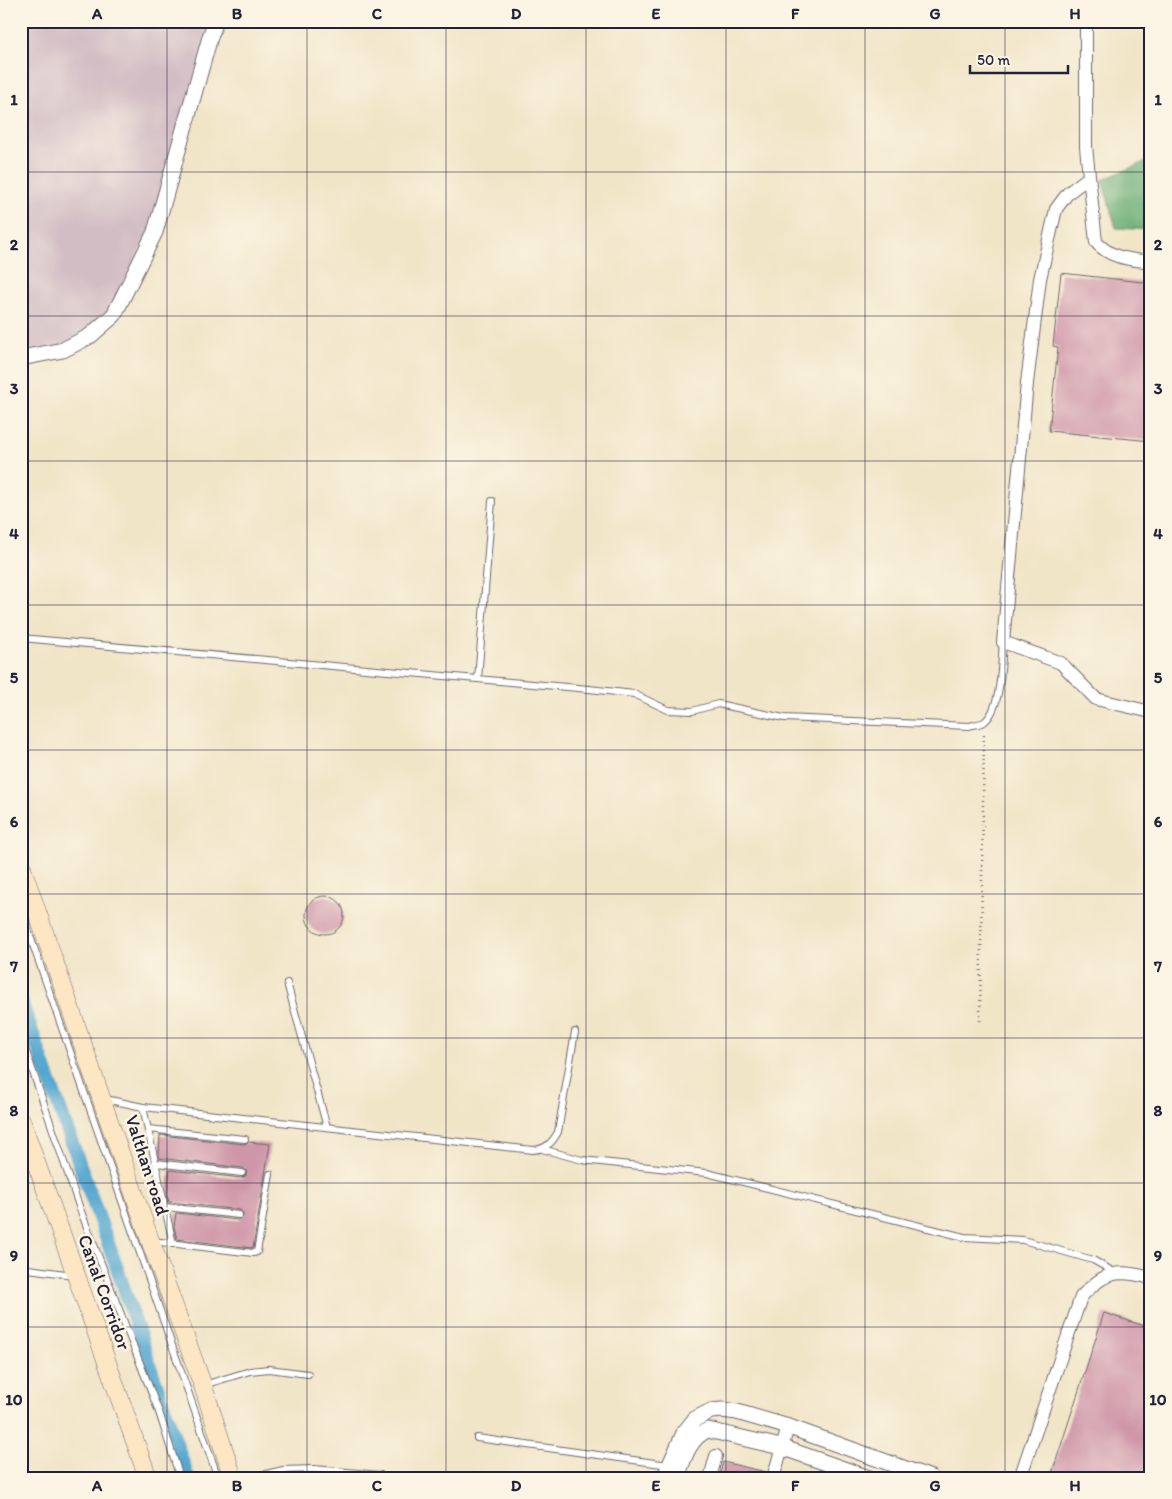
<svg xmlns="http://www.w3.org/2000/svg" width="1172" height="1499" font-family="Itim,sans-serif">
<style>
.industrial{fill:#d2bdc5}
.forest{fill:#67ac72;stroke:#446756}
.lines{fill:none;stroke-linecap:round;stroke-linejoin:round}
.canal{stroke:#55a7d0;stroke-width:14}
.building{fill:#cf96a9}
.service-casing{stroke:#6a666c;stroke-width:8}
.minor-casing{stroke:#6a666c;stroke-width:14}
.tertiary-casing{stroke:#6a666c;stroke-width:17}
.secondary-casing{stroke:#6a666c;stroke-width:19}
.path{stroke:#6a666c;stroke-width:2.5;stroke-dasharray:1 4;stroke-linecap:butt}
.service{stroke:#fff;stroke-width:6}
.minor{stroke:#fff;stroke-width:12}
.tertiary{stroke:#fff;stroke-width:15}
.secondary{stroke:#fce6c4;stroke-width:18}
.grid{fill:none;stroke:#22223b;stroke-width:1;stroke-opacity:0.55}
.labels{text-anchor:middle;stroke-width:5;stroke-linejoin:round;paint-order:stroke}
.street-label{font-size:19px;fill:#22223b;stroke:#fcf5e5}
.neatline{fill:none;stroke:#22223b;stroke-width:2}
.grid-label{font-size:16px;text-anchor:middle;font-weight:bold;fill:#22223b}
</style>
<rect width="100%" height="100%" fill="#fcf5e5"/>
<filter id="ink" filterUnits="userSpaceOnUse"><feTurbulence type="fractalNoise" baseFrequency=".02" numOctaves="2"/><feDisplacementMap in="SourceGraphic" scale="10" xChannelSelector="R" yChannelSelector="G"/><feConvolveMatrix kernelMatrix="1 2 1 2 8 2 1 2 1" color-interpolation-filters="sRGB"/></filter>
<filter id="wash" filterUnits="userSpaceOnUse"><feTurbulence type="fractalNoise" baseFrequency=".0096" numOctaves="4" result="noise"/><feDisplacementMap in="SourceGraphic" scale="20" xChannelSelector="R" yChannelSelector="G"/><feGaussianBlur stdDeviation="1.12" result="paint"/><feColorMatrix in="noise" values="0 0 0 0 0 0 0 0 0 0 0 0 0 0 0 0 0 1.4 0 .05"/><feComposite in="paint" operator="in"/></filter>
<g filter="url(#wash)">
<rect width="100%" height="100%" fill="#f1e5c8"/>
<!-- industrial -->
<polygon class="industrial" points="21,21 211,21 150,229 110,313 85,333 62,345 21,352"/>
<!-- forest -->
<polygon class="forest" points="1151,159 1151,230 1116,228 1102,180"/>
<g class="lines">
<!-- canal -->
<polyline class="canal" points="21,1001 118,1271 188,1478"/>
</g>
<g id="blocks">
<!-- building -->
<g class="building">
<polygon points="1061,273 1151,283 1151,441 1049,431 1058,347 1053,346"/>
<circle cx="325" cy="915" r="19"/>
<polygon points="160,1135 244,1144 249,1142 270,1144 253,1248 177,1239 174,1227 176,1213 238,1220 244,1215 240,1210 169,1202 167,1193 170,1170 241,1178 246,1176 247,1171 243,1168 159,1158"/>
<polygon points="1104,1313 1151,1328 1151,1478 1067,1478 1052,1473"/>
<polygon points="723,1462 766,1472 765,1478 719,1478"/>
</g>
</g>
</g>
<g filter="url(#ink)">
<use href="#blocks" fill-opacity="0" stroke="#6a666c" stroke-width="1"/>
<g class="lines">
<defs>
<g id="service">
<path d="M21 638 589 689 634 694 668 710 692 711 718 704 784 718 969 726C973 725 980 724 984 722 1002 709 1001 662 1003 642"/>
<polyline points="478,679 492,501"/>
<polyline points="21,910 218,1478"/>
<polyline points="287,983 327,1127"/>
<polyline points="21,1037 80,1209 159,1412 180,1478"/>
<path d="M105 1099 143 1107 533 1150C546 1149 552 1143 558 1132L575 1032"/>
<polyline points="143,1107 173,1244"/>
<polyline points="148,1129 245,1139"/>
<polyline points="542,1149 582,1160 707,1173 964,1237 1023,1240 1093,1260 1114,1272"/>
<polyline points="21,1163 35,1164"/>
<polyline points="156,1163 242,1173"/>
<polyline points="165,1207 239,1215"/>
<polyline points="152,1241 253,1253 257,1252 270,1174"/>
<polyline points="21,1268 73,1275"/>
<polyline points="204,1385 250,1371 269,1369 308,1374"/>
<polyline points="477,1438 669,1465"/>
<polyline points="248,1478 283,1470 314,1469 380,1475"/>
</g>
<g id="minor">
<path d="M1086 21V147L1096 242C1111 259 1130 259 1151 262"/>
<polyline points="1089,177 1068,193 1056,209 1040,279 1027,383 1003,642 1061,663 1096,699 1151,712"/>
<polyline points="710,1478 716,1456"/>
<polyline points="773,1478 788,1427"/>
<path d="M1020 1478 1081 1297C1105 1271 1116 1269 1151 1278"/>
</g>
<g id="tertiary">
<polyline points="21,358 63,350 90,336 114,315 155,232 210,37 216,21"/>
<polyline points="664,1478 684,1433 695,1419 711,1411 722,1410 737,1412 792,1428 931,1478"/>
<path d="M677 1478C683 1460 689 1437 708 1430L781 1447 869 1478"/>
</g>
<g id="secondary">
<polyline points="21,865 150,1240 203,1386 233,1478"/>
<polyline points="21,1120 148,1478"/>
</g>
</defs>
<!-- service casing -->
<use href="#service" class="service-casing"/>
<!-- minor casing -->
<use href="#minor" class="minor-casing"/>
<!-- tertiary casing -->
<use href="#tertiary" class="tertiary-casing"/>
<!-- secondary casing -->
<use href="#secondary" class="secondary-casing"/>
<!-- path -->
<polyline class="path" points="980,1021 984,733"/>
<!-- service -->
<use href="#service" class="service"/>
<!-- minor -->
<use href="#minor" class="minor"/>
<!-- tertiary -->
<use href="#tertiary" class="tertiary"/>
<!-- secondary -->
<use href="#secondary" class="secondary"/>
</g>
</g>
<!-- grid -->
<path class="grid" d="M167 21V1478M307 21V1478M446 21V1478M586 21V1478M726 21V1478M865 21V1478M1005 21V1478M21 172H1151M21 316H1151M21 461H1151M21 605H1151M21 750H1151M21 894H1151M21 1038H1151M21 1183H1151M21 1327H1151"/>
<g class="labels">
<!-- street labels -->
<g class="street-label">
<text transform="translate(148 1165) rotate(72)" y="7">Valthan road</text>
<text transform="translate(105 1292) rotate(70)" y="7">Canal Corridor</text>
</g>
</g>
<!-- margin -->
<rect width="1172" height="1499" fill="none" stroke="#fcf5e5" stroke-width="55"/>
<!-- scale -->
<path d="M970 65v8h98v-8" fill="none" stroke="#22223b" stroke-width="2.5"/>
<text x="977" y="65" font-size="15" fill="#22223b" stroke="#fcf5e5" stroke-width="4" paint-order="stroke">50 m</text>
<rect x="28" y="28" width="1116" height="1444" class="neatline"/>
<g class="grid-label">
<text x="97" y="19">A</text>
<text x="237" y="19">B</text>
<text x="377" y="19">C</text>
<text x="516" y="19">D</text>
<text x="656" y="19">E</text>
<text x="795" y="19">F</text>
<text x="935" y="19">G</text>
<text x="1075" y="19">H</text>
<text x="14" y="105">1</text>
<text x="1158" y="105">1</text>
<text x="14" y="250">2</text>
<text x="1158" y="250">2</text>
<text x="14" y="394">3</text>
<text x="1158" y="394">3</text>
<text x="14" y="539">4</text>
<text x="1158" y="539">4</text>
<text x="14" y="683">5</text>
<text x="1158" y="683">5</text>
<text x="14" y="827">6</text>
<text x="1158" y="827">6</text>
<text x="14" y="972">7</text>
<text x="1158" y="972">7</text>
<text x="14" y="1116">8</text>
<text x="1158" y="1116">8</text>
<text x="14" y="1261">9</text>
<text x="1158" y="1261">9</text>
<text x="14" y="1405">10</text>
<text x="1158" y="1405">10</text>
<text x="97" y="1491">A</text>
<text x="237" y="1491">B</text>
<text x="377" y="1491">C</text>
<text x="516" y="1491">D</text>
<text x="656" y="1491">E</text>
<text x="795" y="1491">F</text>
<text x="935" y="1491">G</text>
<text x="1075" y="1491">H</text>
</g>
</svg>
